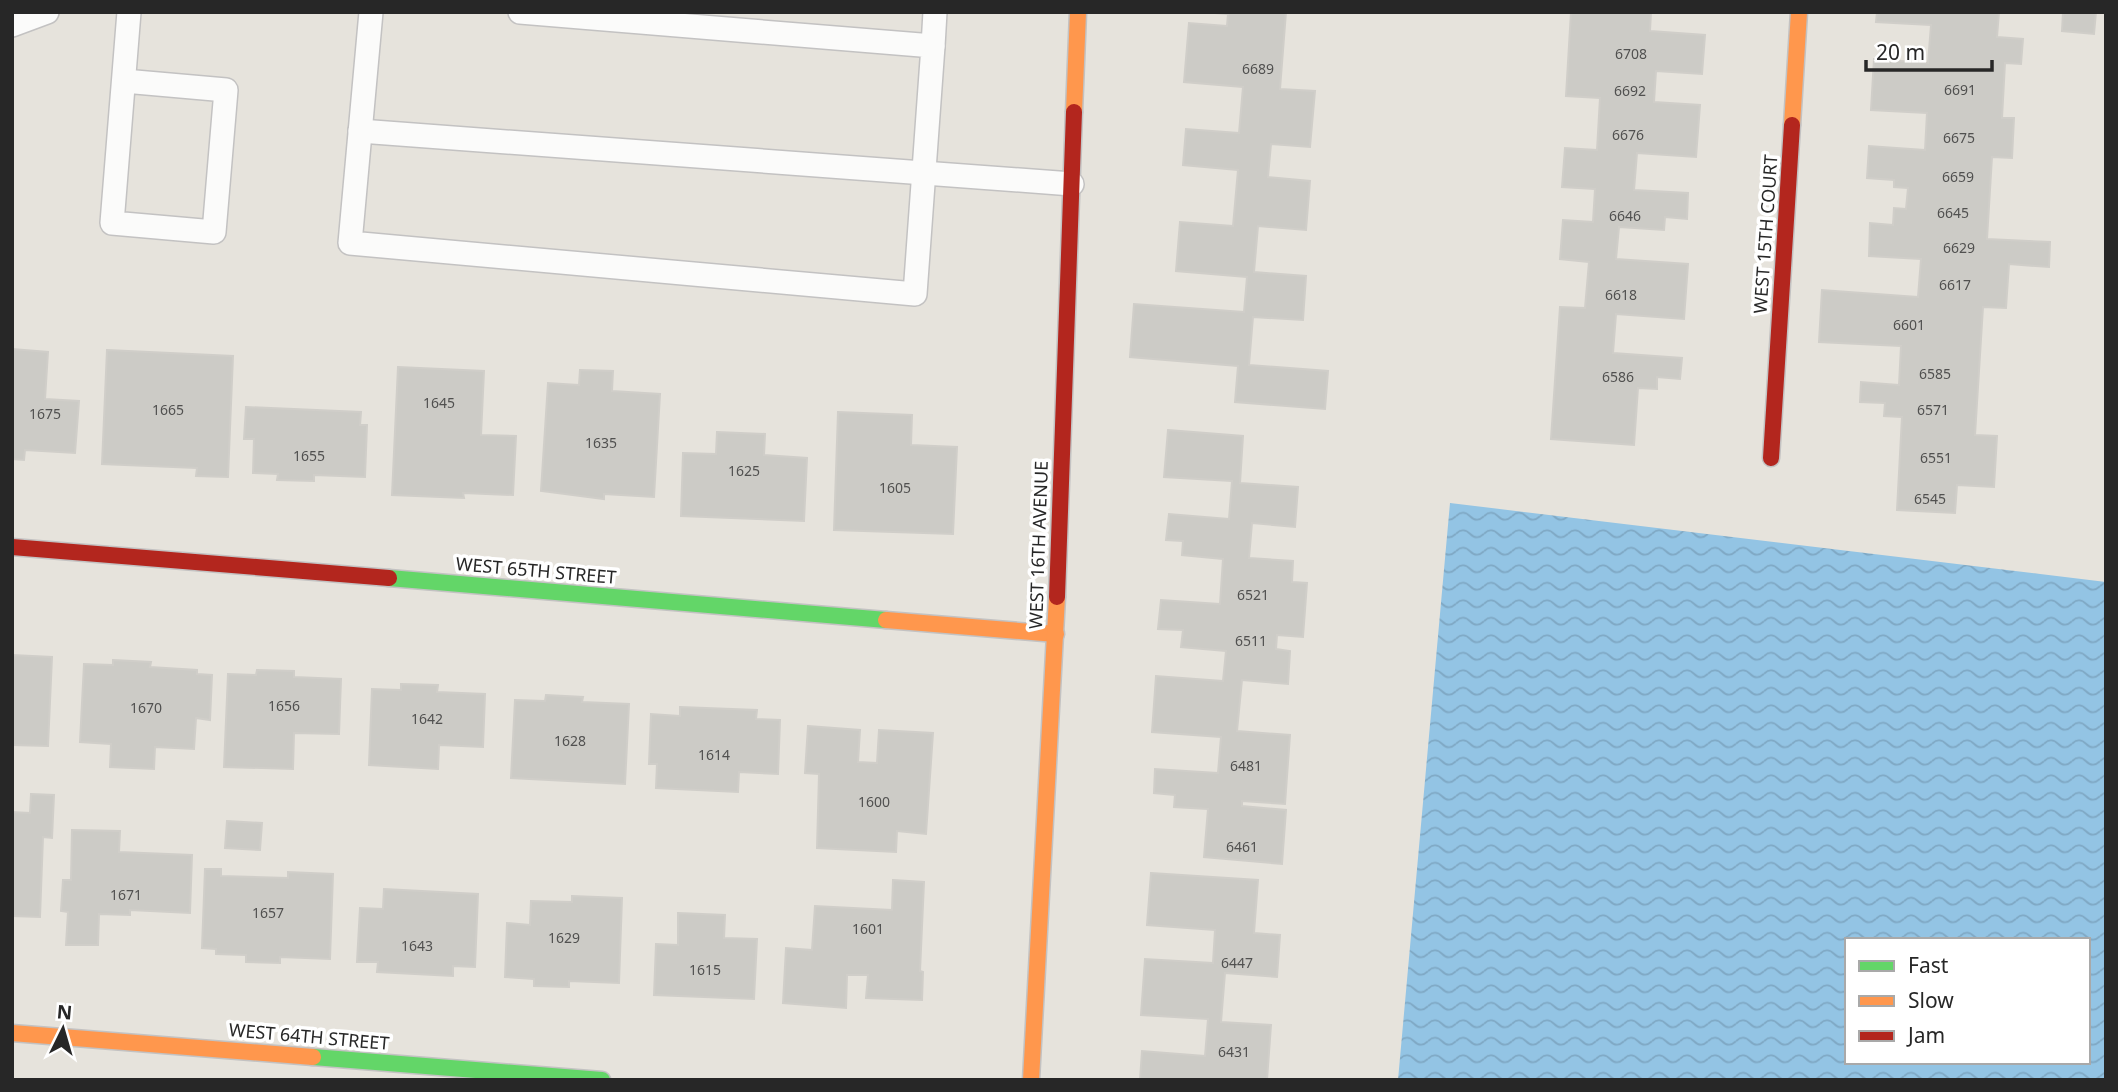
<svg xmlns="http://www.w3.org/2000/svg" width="2118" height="1092" font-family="'Noto Sans',sans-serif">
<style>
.water{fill:url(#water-waves);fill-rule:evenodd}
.building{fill:#cccbc6;stroke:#d0cec9;stroke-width:2}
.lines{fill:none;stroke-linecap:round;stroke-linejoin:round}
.lane-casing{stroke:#c3c2c2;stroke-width:26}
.fast-casing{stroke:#c3c2c2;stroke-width:19}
.slow-casing{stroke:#c3c2c2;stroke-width:19}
.jam-casing{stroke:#c3c2c2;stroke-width:19}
.lane{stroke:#fbfbfa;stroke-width:23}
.fast{stroke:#63d668;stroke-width:16}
.slow{stroke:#ff974d;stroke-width:16}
.jam{stroke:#b3261e;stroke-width:16}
.labels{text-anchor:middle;stroke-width:7;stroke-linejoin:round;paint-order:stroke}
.number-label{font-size:14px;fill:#515150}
.street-label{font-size:18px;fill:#272727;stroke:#fff}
</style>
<defs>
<pattern id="water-waves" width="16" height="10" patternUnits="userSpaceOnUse" patternTransform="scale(1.75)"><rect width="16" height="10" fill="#93c4e4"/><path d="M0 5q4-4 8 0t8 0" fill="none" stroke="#7fa8c4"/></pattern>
</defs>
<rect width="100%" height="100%" fill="#e6e3dc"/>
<!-- water -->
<path class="water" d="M1450 503 2106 582V1080H1398ZM1847 940H2088V1062H1847Z"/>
<!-- building -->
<g class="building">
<polygon points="1286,12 1280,89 1315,91 1310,147 1271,144 1268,177 1310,181 1306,230 1258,226 1254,272 1306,276 1303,320 1253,317 1249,365 1328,371 1325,409 1235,402 1238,366 1130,357 1134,304 1244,312 1247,277 1176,271 1180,222 1233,226 1238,170 1183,165 1186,129 1239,133 1243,87 1184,82 1189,23 1227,26 1228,14 1202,12"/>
<polygon points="1571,12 1651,12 1650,31 1705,35 1702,74 1656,71 1654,102 1700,105 1696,157 1637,153 1634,190 1688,193 1687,219 1665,217 1664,230 1619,227 1616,259 1688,264 1684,319 1616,314 1613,353 1682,358 1680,379 1657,377 1657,389 1638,388 1634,445 1551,439 1560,307 1585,308 1589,262 1560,259 1563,220 1593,222 1595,189 1562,187 1565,148 1597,150 1600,98 1566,96"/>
<polygon points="1877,12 1999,12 1997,37 2023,39 2021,64 2005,63 2002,118 2014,118 2012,158 1992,157 1987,239 2050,242 2049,267 2009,264 2006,308 1983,307 1975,435 1997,436 1994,487 1957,485 1955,513 1897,510 1902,417 1884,416 1885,403 1860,402 1861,382 1899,385 1901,346 1819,342 1822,290 1918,297 1921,259 1869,256 1870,223 1893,225 1894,208 1906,209 1908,188 1894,187 1894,180 1867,178 1869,146 1925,150 1927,113 1871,110 1874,59 1928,63 1931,25 1876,22"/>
<polygon points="2063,12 2096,12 2094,34 2062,31"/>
<polygon points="12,349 48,352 45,399 79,401 75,453 25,450 24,460 12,459"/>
<polygon points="107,350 233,356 228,477 196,476 197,468 102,464"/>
<polygon points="398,367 484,371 481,435 516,436 513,495 463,493 464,498 392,495"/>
<polygon points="580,370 613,371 612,391 660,394 654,497 604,494 604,499 541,491 548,383 579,385"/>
<polygon points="246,407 361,412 360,425 367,425 365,477 314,475 314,481 277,480 278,474 253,473 254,439 244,439"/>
<polygon points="838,412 912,415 911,445 957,447 953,534 834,530"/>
<polygon points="1168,430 1243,436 1240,483 1298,487 1295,527 1252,523 1249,558 1293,561 1292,582 1307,583 1303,637 1277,635 1276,649 1290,651 1288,684 1242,680 1237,731 1290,735 1285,804 1242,801 1242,806 1286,810 1282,864 1204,857 1208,809 1174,807 1175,795 1154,793 1155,769 1218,773 1221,737 1152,732 1156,676 1223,681 1226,651 1181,647 1183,630 1158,629 1161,600 1220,604 1223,559 1182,555 1183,541 1166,540 1169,514 1229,519 1232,481 1164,477"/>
<polygon points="717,432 765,434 764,455 807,458 804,521 681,516 683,453 716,454"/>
<polygon points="12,655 52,657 48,746 12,745"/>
<polygon points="113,660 151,662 150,667 197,670 197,674 212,675 210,720 196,718 194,749 155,747 154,769 110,767 111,744 80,742 84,664 113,665"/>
<polygon points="257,670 294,671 294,677 341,679 339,734 294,733 293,769 224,767 228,674 256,675"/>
<polygon points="401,684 438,685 437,692 485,694 483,747 439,745 438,769 369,765 372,689 401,690"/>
<polygon points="546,695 583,697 582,702 629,704 625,784 511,778 515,700 545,701"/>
<polygon points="680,707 757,710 756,719 780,720 778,774 739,772 738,792 656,788 657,764 649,764 651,714 680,716"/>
<polygon points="808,726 860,730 858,762 877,763 879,730 933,733 926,834 897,831 896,852 817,848 819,774 805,773"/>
<polygon points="31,794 54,795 52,838 43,837 40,917 12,916 12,812 30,813"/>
<polygon points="227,821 262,823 260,850 225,848"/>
<polygon points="72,830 120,831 119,852 192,855 190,913 130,910 130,915 99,914 98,945 66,945 68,912 61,911 63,880 71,880"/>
<polygon points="205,869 221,869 221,876 288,878 288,872 333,874 330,959 280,957 280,963 246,962 246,955 216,954 216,949 202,948"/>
<polygon points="1151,873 1258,880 1254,933 1280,935 1277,977 1225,973 1221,1022 1271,1025 1267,1080 1140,1080 1142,1051 1205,1056 1208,1019 1141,1015 1145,959 1213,963 1215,930 1147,925"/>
<polygon points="893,880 924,882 920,971 923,972 922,1000 866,998 868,975 847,975 846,1008 783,1003 786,948 812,950 815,906 892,910"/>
<polygon points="384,889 478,894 475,967 453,966 453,976 377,972 378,962 357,962 360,908 383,909"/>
<polygon points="572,896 622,898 619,983 569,981 569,987 534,986 534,979 505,977 507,923 530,925 531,901 572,902"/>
<polygon points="678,913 725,915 724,938 757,939 754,999 654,995 656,944 678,945"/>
</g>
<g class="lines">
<defs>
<g id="lane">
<polyline points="371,12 350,243 915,294 933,46 520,12"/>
<polyline points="12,25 47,12"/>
<polyline points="933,46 935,12"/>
<polyline points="124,81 226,90 214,232 112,223 129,12"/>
<polyline points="360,131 1072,184"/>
</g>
<g id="fast">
<polyline points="389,578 886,620"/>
<polyline points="313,1057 602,1080"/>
</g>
<g id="slow">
<polyline points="1074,112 1078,12"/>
<polyline points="1792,125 1799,12"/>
<polyline points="886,620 1056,634"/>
<polyline points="12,1033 313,1057"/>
<polyline points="1031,1080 1057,597"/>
</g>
<g id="jam">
<polyline points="1771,458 1792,125"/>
<polyline points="12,547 389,578"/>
<polyline points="1057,597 1074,112"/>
</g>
</defs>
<!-- lane casing -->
<use href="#lane" class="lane-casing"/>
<!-- fast casing -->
<use href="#fast" class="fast-casing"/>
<!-- slow casing -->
<use href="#slow" class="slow-casing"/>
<!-- jam casing -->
<use href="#jam" class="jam-casing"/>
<!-- lane -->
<use href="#lane" class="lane"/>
<!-- fast -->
<use href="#fast" class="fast"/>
<!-- slow -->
<use href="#slow" class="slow"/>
<!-- jam -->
<use href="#jam" class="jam"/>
</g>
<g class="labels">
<!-- number labels -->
<g class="number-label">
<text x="1631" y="59">6708</text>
<text x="1258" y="74">6689</text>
<text x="1960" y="95">6691</text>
<text x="1630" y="96">6692</text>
<text x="1628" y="140">6676</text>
<text x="1959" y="143">6675</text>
<text x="1958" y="182">6659</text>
<text x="1953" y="218">6645</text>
<text x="1625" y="221">6646</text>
<text x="1959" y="253">6629</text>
<text x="1955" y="290">6617</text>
<text x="1621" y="300">6618</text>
<text x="1909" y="330">6601</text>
<text x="1935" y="379">6585</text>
<text x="1618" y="382">6586</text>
<text x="439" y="408">1645</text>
<text x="168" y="415">1665</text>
<text x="1933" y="415">6571</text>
<text x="45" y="419">1675</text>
<text x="601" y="448">1635</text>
<text x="309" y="461">1655</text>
<text x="1936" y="463">6551</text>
<text x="744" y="476">1625</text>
<text x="895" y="493">1605</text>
<text x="1930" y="504">6545</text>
<text x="1253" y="600">6521</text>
<text x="1251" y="646">6511</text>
<text x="284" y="711">1656</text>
<text x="146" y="713">1670</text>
<text x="427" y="724">1642</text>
<text x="570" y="746">1628</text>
<text x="714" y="760">1614</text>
<text x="1246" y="771">6481</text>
<text x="874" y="807">1600</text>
<text x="1242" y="852">6461</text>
<text x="126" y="900">1671</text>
<text x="268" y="918">1657</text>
<text x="868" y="934">1601</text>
<text x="564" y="943">1629</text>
<text x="417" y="951">1643</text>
<text x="1237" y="968">6447</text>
<text x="705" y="975">1615</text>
<text x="1234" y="1057">6431</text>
</g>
<!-- street labels -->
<g class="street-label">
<text transform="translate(1766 234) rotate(-86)" y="6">WEST 15TH COURT</text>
<text transform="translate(1039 545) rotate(-88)" y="6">WEST 16TH AVENUE</text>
<text transform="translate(536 571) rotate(5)" y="6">WEST 65TH STREET</text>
<text transform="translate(309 1037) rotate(5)" y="6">WEST 64TH STREET</text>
</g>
</g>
<!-- border -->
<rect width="2118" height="1092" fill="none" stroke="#272727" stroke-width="28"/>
<!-- legend -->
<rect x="1845" y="938" width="245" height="126" fill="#ffffff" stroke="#a9a9a9" stroke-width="2"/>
<rect x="1859" y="961" width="35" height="10" fill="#63d668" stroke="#a9a9a9" stroke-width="2"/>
<text x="1908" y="973" font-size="21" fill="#272727">Fast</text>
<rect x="1859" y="996" width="35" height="10" fill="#ff974d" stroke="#a9a9a9" stroke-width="2"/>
<text x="1908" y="1008" font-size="21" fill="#272727">Slow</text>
<rect x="1859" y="1031" width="35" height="10" fill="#b3261e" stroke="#a9a9a9" stroke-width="2"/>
<text x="1908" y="1043" font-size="21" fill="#272727">Jam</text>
<!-- north arrow -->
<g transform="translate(63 1029) rotate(5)" stroke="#ffffff" stroke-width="5" paint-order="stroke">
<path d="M0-5L12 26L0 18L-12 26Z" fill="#272727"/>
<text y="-10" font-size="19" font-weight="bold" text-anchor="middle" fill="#272727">N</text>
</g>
<!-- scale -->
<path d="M1866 60v10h126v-10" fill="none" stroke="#272727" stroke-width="3.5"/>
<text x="1876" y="60" font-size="21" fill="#272727" stroke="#ffffff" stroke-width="5" paint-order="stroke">20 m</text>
</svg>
